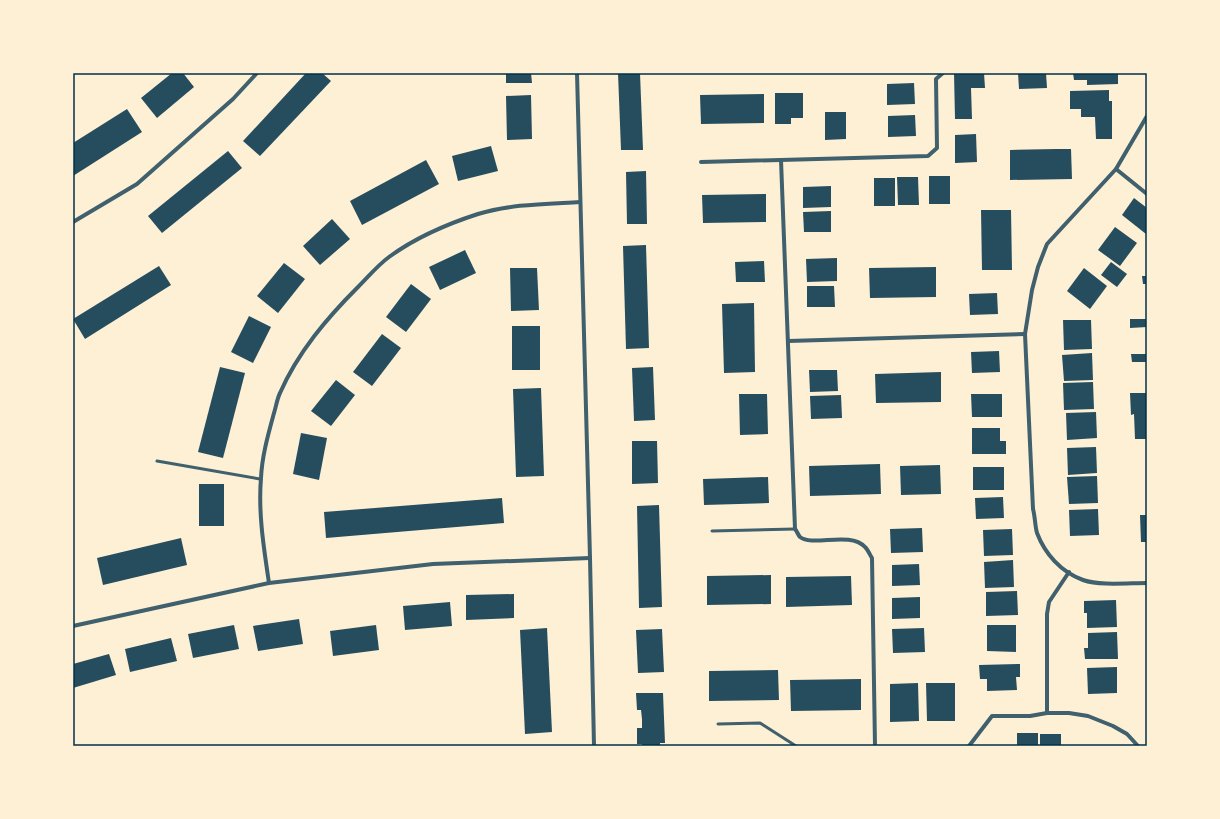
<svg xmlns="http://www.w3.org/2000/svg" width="1220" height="819" font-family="Overpass,sans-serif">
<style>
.building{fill:#264d5e}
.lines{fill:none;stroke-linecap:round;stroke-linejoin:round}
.service{stroke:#3f606c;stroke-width:3}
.minor{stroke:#3f606c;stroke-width:4}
.neatline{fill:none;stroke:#003049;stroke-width:1.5}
</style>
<rect width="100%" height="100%" fill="#fdf0d5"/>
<!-- building -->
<g class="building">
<polygon points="172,73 183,73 194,87 157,118 141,98"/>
<polygon points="306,73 322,73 331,81 260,156 243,141"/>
<polygon points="506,73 531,73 532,83 506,83"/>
<polygon points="618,73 640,73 643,150 621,150"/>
<polygon points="954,73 984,73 985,88 971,88 972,119 955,119"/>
<polygon points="1018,73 1046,73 1047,88 1019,89"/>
<polygon points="1073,73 1118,73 1118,84 1087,85 1087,80 1074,80"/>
<polygon points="914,83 915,104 887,105 887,84"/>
<polygon points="1109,90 1109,101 1112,101 1112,139 1096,139 1095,117 1081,117 1081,109 1070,109 1070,91"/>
<polygon points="775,93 803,93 803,118 791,118 791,124 775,124"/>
<polygon points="764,94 764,123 701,124 700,95"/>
<polygon points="531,95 532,139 507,140 506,96"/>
<polygon points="127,109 142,132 73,176 73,143"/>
<polygon points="825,112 846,112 846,139 825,140"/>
<polygon points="915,115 916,136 888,137 888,116"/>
<polygon points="976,134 977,162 955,163 955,135"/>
<polygon points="491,146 498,171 458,181 452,156"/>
<polygon points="1056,149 1071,149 1072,179 1010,180 1010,150"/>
<polygon points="228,151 242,168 162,233 148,216"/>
<polygon points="426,160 439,184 362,225 350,201"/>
<polygon points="646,171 647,224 627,224 626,172"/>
<rect x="929" y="176" width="21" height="28"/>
<polygon points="897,177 918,177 919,205 898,205"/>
<rect x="874" y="178" width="21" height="28"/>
<polygon points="831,186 831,207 803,208 803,187"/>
<polygon points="766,194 766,222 703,223 702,195"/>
<polygon points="1134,198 1147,208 1147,232 1146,234 1122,215"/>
<polygon points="981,210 1011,210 1012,270 982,270"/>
<polygon points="831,211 831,232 804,232 803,212"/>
<polygon points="332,219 350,239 320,265 303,246"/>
<polygon points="1115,227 1137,243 1120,266 1098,250"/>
<polygon points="646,245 649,348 626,349 623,246"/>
<polygon points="465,250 476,273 440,290 429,267"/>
<polygon points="837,258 837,281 807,282 806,259"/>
<polygon points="764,261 765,282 736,282 735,262"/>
<polygon points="1111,262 1127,274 1117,287 1101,275"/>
<polygon points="284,263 305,279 278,313 257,296"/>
<polygon points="159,266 171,285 85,339 73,319"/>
<polygon points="936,267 936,297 870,298 869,268"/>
<polygon points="510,268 537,268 539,310 511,311"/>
<polygon points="1084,268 1107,286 1090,309 1067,291"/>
<polygon points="1142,276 1147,276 1147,284 1143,284"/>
<polygon points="411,284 431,299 406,332 386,317"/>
<polygon points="807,286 834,286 835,307 807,307"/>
<polygon points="997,293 998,314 970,315 969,294"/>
<polygon points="754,303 755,372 724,373 722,304"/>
<polygon points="249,316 271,327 253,363 231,352"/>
<polygon points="1130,319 1147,319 1147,327 1130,328"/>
<polygon points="1063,320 1091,320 1092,349 1064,350"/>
<rect x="512" y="326" width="28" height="44"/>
<polygon points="382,334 401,348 372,386 353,372"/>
<polygon points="999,351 1000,372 972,373 971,352"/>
<polygon points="1092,353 1093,380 1064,381 1062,355"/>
<polygon points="1131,354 1147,354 1147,362 1132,362"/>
<polygon points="220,367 245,373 223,458 198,452"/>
<polygon points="653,367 655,420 634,421 632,368"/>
<polygon points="809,370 837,370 838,391 810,392"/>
<polygon points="941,372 941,402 876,403 875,374"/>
<polygon points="336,380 355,395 331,426 311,411"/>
<polygon points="1093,382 1094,409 1064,410 1063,383"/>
<polygon points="541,388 544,476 516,477 513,389"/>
<polygon points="1130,393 1147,393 1147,439 1135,439 1134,414 1131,415"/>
<polygon points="739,394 767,394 768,434 740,435"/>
<polygon points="971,394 1002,394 1002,417 972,417"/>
<polygon points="841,395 842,418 811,419 810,396"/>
<polygon points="1096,412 1097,438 1067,440 1066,413"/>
<polygon points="972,428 1000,428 1000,441 1006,441 1006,454 972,454"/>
<polygon points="301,433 327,438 319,480 293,474"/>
<polygon points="632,441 657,441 658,483 632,484"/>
<polygon points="1096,447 1097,473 1068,475 1067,448"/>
<polygon points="880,464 881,494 810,496 809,466"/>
<polygon points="940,465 941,494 901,495 900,466"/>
<rect x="973" y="467" width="31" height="23"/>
<polygon points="1097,476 1098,503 1069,504 1067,477"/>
<polygon points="768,477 769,503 704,505 703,479"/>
<rect x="199" y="484" width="25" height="42"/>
<polygon points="1003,497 1004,518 976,519 975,498"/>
<polygon points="502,498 504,523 326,538 324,512"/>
<polygon points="659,505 662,607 639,608 637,506"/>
<polygon points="1098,509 1099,535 1070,536 1069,510"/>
<polygon points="1140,515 1147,515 1147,542 1141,542"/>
<polygon points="922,528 923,552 891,553 890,529"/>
<polygon points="1012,529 1013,555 984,556 983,530"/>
<polygon points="181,538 187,565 103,585 97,558"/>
<polygon points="1013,560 1014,587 985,588 984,562"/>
<polygon points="919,564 920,585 892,586 892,565"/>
<polygon points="771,575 771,604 707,605 707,576"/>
<polygon points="851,576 852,605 786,607 786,577"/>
<polygon points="1017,591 1018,615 986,616 986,592"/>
<polygon points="514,594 514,618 466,620 466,595"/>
<polygon points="920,597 920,618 892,619 892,598"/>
<polygon points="1116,600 1117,627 1087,628 1087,613 1084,613 1084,601"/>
<polygon points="450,602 452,626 405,630 403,606"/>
<polygon points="299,619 303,644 258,651 253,626"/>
<polygon points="234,625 239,649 193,658 188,634"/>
<polygon points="376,625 379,650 333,656 330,631"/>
<polygon points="987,625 1016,625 1016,652 987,651"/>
<polygon points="547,628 552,732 525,734 520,630"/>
<polygon points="924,628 925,652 893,653 892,629"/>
<polygon points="662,629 664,672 638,673 636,630"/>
<polygon points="1117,632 1118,659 1085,659 1084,648 1088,648 1088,633"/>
<polygon points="171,638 177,661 130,672 125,649"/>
<polygon points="109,654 116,675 73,688 73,664"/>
<polygon points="1020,664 1020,677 1016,677 1017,690 987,691 987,679 980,679 979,665"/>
<polygon points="1117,667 1117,693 1088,694 1087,668"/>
<polygon points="778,670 779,700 709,701 709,671"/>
<polygon points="861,679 861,710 791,711 790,680"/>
<polygon points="918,683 919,721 890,722 890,684"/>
<polygon points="926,683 955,683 955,721 927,721"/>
<polygon points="636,693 663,693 665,743 660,743 660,746 642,746 642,744 637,744 637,728 642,728 642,719 641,710 637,710"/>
<rect x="1017" y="733" width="21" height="13"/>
<rect x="1040" y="734" width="21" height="12"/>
</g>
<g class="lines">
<!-- service -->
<g class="service">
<polyline points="157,461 260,479"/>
<polyline points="712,531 795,529"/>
<polyline points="718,724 760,723 796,746"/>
</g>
<!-- minor -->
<g class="minor">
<polyline points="577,73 590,558 594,746"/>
<path d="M1147 116 1116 169 1047 244 1038 267 1032 290 1025 334 1033 509C1035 516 1035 526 1037 533 1045 554 1061 572 1083 580 1100 586 1128 583 1147 583"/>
<path d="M781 160 795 529C797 531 798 535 800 537 813 547 850 531 865 547 868 550 870 555 872 558L875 746"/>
<polyline points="701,162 928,156 937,148 936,79 943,73"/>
<polyline points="1116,169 1147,194"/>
<polyline points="73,222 137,184 233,99 257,73"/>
<polyline points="788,341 1025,334"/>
<path d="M269 583C264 549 258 513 261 478 262 456 268 435 274 413 276 407 277 399 280 393 298 352 327 318 358 287 368 277 378 265 389 257 415 238 447 224 478 214 511 204 546 204 580 202"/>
<polyline points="73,626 269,583 433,564 590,558"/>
<polyline points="1047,713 1047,614 1049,602 1069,572"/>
<polyline points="969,746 992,716 1030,716 1047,713 1069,713 1088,716 1113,726 1127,734 1138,746"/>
</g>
</g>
<!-- border -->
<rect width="1220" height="819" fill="none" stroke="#fdf0d5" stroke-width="148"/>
<rect x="74" y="74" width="1072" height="671" class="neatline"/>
</svg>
